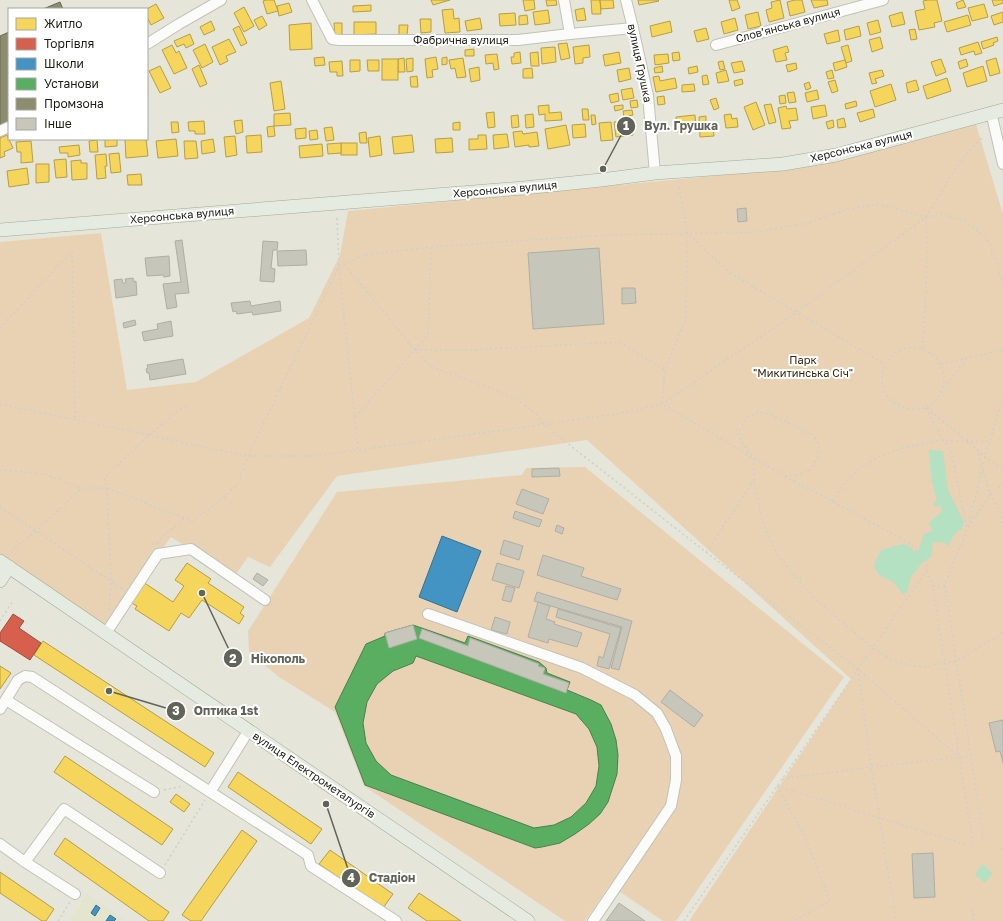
<svg xmlns="http://www.w3.org/2000/svg" width="1003" height="921" font-family="'Golos Text',sans-serif">
<style>
.built{fill:#e3e5cd}
.green{fill:#e9d2b4}
.water{fill:#b3e1c1}
.homes{fill:#f6d55c;stroke:#b59e46}
.shops{fill:#d6604d;stroke:#9e4c3c}
.schools{fill:#4393c3;stroke:#37708e}
.public{fill:#5aae61;stroke:#47824a;fill-rule:evenodd}
.industry{fill:#8c8c6e;stroke:#6a6b53}
.building{fill:#c7c6bb;stroke:#afaea4}
.lines{fill:none;stroke-linecap:round;stroke-linejoin:round}
.minor-casing{stroke:#c1c2b8;stroke-width:12}
.major-casing{stroke:#a1ab95;stroke-width:14}
.path{stroke:#cfcfcb;stroke-width:1.5;stroke-dasharray:2 3;stroke-linecap:butt}
.minor{stroke:#fbfbf9;stroke-width:10}
.major{stroke:#e5ebe0;stroke-width:13}
.labels{text-anchor:middle;stroke-width:4;stroke-linejoin:round;paint-order:stroke}
.street-label{font-size:11px;fill:#1c1d14;stroke:#fff}
.park-label{font-size:11px;fill:#3a250e;stroke:#fff}
.leader{fill:none;stroke:#626359;stroke-width:1.5}
.callout-dot{fill:#626359;stroke:#fff;stroke-width:1.5}
.mark-label{font-size:12px;text-anchor:middle;font-weight:bold;fill:#fff}
.callout-label{font-size:12px;text-anchor:middle;font-weight:bold;fill:#626359;stroke:#fff;stroke-width:4;stroke-linejoin:round;paint-order:stroke}
</style>
<rect width="100%" height="100%" fill="#e5e6d9"/>
<!-- built -->
<polygon class="built" points="87,894 126,921 69,921"/>
<!-- green -->
<g class="green">
<polygon points="975,121 1003,214 1003,921 689,921 851,679 587,440 337,476 270,567 248,557 234,577 171,537 104,627 0,555 0,242 101,233 127,390 196,382 309,318 340,255 348,211 713,176 833,162"/>
<polygon points="585,467 844,677 676,921 663,921 610,885 585,921 565,921 364,786 335,712 279,677 249,652 248,631 337,492 522,475 526,468"/>
</g>
<!-- water -->
<g class="water">
<path d="M929 450 943 451 948 490 964 522 961 530C954 532 951 539 949 546L944 542H933L931 557 922 563 911 577 907 592 903 594C900 591 898 587 895 584 885 575 880 582 874 565L881 550 903 544 910 547 914 552 919 550 924 534 933 531 931 528 929 523 942 511 940 505 936 507 933 505 937 499C931 483 930 468 929 450Z"/>
<polygon points="982,864 993,873 985,883 975,875"/>
</g>
<!-- homes -->
<g class="homes">
<polygon points="266,0 274,0 278,11 267,14 263,1"/>
<polygon points="431,0 450,0 433,5"/>
<polygon points="523,0 534,0 535,9 525,11"/>
<polygon points="546,0 556,0 557,5 547,6"/>
<polygon points="591,0 600,0 601,14 592,14"/>
<polygon points="600,0 613,0 614,8 601,9"/>
<polygon points="638,0 658,0 659,1 639,5"/>
<polygon points="729,0 737,0 740,8 732,11"/>
<polygon points="780,0 784,18 769,22 766,10 772,8 771,2"/>
<polygon points="795,0 802,0 805,12 790,16 787,2"/>
<polygon points="811,0 827,0 828,5 814,8"/>
<polygon points="928,0 937,0 942,21 934,23 935,27 919,30 915,11 925,9 923,1"/>
<polygon points="963,0 966,7 958,9 956,3"/>
<polygon points="992,0 1003,0 1003,3 994,6"/>
<polygon points="289,3 292,12 279,16 277,6"/>
<polygon points="156,4 164,18 151,25 147,17 147,9"/>
<polygon points="984,4 988,17 972,21 968,8"/>
<polygon points="371,5 371,11 353,12 353,6"/>
<polygon points="244,7 254,26 244,32 234,13"/>
<polygon points="584,8 586,20 577,21 575,10"/>
<polygon points="453,9 454,19 459,18 460,32 445,33 442,10"/>
<polygon points="548,10 550,23 535,25 533,12"/>
<polygon points="758,12 761,26 748,29 745,15"/>
<polygon points="902,12 905,24 892,27 889,16"/>
<polygon points="1003,12 1003,22 994,25 991,16"/>
<polygon points="515,13 516,25 500,26 499,14"/>
<polygon points="527,15 528,24 519,25 519,16"/>
<polygon points="968,15 971,25 947,32 944,22"/>
<polygon points="262,16 267,25 259,30 254,20"/>
<polygon points="480,18 482,29 467,31 465,21"/>
<polygon points="735,18 738,30 724,34 721,22"/>
<polygon points="420,19 431,19 431,32 421,33"/>
<polygon points="878,20 881,32 870,35 867,23"/>
<polygon points="211,21 215,30 204,35 200,27"/>
<polygon points="670,21 672,32 652,37 650,26"/>
<polygon points="354,22 376,22 376,34 354,35"/>
<polygon points="311,23 312,49 290,50 289,25"/>
<polygon points="334,23 342,23 342,36 335,37"/>
<polygon points="399,25 408,25 407,35 399,35"/>
<polygon points="239,26 247,43 241,46 233,29"/>
<polygon points="859,26 861,36 846,40 844,30"/>
<polygon points="706,28 709,39 697,42 694,31"/>
<polygon points="915,29 917,39 911,40 909,30"/>
<polygon points="838,30 840,41 827,44 824,34"/>
<polygon points="190,34 194,44 186,48 184,44 177,47 174,41"/>
<polygon points="880,37 883,48 872,52 869,40"/>
<polygon points="997,37 998,41 993,43 994,45 983,49 981,42"/>
<polygon points="229,39 236,52 226,56 228,61 220,65 212,47"/>
<polygon points="978,42 982,53 975,55 974,51 961,55 959,48"/>
<polygon points="567,43 570,58 561,60 558,44"/>
<polygon points="205,44 213,62 202,68 193,50"/>
<polygon points="172,45 176,53 179,51 187,68 174,74 162,50"/>
<polygon points="589,45 590,57 583,58 583,63 575,64 573,47"/>
<polygon points="848,45 852,61 846,63 841,47"/>
<polygon points="787,46 789,52 785,53 787,60 776,62 773,50"/>
<polygon points="555,47 556,62 542,64 541,48"/>
<polygon points="474,49 474,56 465,56 465,50"/>
<polygon points="520,52 521,63 512,64 511,57 514,57 514,53"/>
<polygon points="538,52 539,66 531,66 530,53"/>
<polygon points="619,52 621,63 605,66 603,55"/>
<polygon points="679,52 680,60 673,61 672,53"/>
<polygon points="497,54 499,69 494,70 493,63 486,64 485,55"/>
<polygon points="668,54 669,63 655,65 654,55"/>
<polygon points="324,57 325,65 315,66 314,58"/>
<polygon points="436,57 438,69 432,70 433,77 427,78 425,59"/>
<polygon points="447,57 447,64 442,65 442,58"/>
<polygon points="404,58 405,72 398,72 398,59"/>
<polygon points="413,58 413,71 407,72 406,59"/>
<polygon points="463,58 466,77 457,78 455,68 451,69 449,60"/>
<polygon points="996,58 1000,73 990,76 986,61"/>
<rect x="382" y="59" width="16" height="21"/>
<polygon points="941,59 946,72 936,76 931,62"/>
<polygon points="966,59 968,66 960,69 958,62"/>
<polygon points="350,60 360,60 360,71 350,72"/>
<polygon points="367,60 379,60 379,71 368,71"/>
<polygon points="845,60 847,67 835,71 833,63"/>
<polygon points="342,61 343,76 337,76 337,72 330,72 329,62"/>
<polygon points="723,61 725,69 720,70 718,62"/>
<polygon points="742,61 745,71 734,73 731,63"/>
<polygon points="796,63 797,69 788,72 786,65"/>
<polygon points="199,65 207,84 200,87 192,69"/>
<polygon points="160,66 171,88 160,93 149,71"/>
<polygon points="662,66 663,72 655,73 654,68"/>
<polygon points="697,66 698,72 689,74 688,68"/>
<polygon points="983,66 987,81 967,87 963,73"/>
<polygon points="479,67 480,80 471,82 469,69"/>
<polygon points="532,68 533,78 523,78 523,69"/>
<polygon points="629,68 631,79 619,82 617,70"/>
<polygon points="726,70 729,81 718,83 716,73"/>
<polygon points="832,70 834,78 828,79 826,72"/>
<polygon points="882,70 884,76 875,79 877,83 872,84 869,73"/>
<polygon points="707,75 709,84 703,85 702,76"/>
<polygon points="417,76 418,87 411,87 410,77"/>
<polygon points="659,76 660,81 675,78 677,88 656,92 653,77"/>
<polygon points="947,78 951,91 927,99 923,86"/>
<polygon points="742,79 743,84 735,86 734,81"/>
<polygon points="835,80 838,91 832,93 828,82"/>
<polygon points="916,80 919,90 908,93 906,83"/>
<polygon points="281,81 285,109 274,111 270,83"/>
<polygon points="809,82 811,88 806,90 804,84"/>
<polygon points="694,84 695,91 682,92 682,85"/>
<polygon points="891,84 896,100 875,107 870,91"/>
<polygon points="632,88 634,98 623,100 621,90"/>
<polygon points="817,90 819,99 807,102 805,93"/>
<polygon points="794,92 796,102 789,103 787,93"/>
<polygon points="618,93 619,101 611,103 609,95"/>
<polygon points="785,95 786,103 780,104 779,96"/>
<polygon points="664,96 665,104 658,105 657,97"/>
<polygon points="716,98 719,108 714,110 710,100"/>
<polygon points="637,100 638,107 631,108 630,101"/>
<polygon points="856,101 857,106 846,109 845,104"/>
<polygon points="756,102 765,125 753,130 744,107"/>
<polygon points="771,104 776,122 769,124 764,105"/>
<polygon points="549,105 549,113 561,112 562,120 545,121 545,114 539,115 538,106"/>
<polygon points="623,105 623,109 615,111 614,106"/>
<polygon points="825,105 827,116 813,119 811,107"/>
<polygon points="786,106 787,109 796,108 798,120 789,121 791,128 782,129 778,108"/>
<polygon points="582,109 588,109 589,120 583,120"/>
<polygon points="873,109 875,117 860,122 857,113"/>
<polygon points="632,110 633,115 624,117 623,111"/>
<polygon points="494,112 495,127 488,128 486,113"/>
<polygon points="290,113 291,125 274,126 274,114"/>
<polygon points="533,114 534,127 526,128 525,115"/>
<polygon points="731,114 732,119 737,118 738,127 726,128 724,115"/>
<polygon points="518,115 519,127 512,128 511,116"/>
<polygon points="591,115 595,115 596,124 592,125"/>
<polygon points="695,115 696,130 677,132 676,117"/>
<polygon points="706,116 706,127 713,127 714,136 700,137 699,117"/>
<polygon points="844,118 846,127 838,128 837,120"/>
<polygon points="242,120 243,132 236,134 234,121"/>
<polygon points="631,120 633,135 616,137 614,122"/>
<polygon points="833,120 834,127 828,129 826,122"/>
<polygon points="204,121 205,134 195,134 195,131 189,131 188,122"/>
<polygon points="171,122 178,122 179,132 172,133"/>
<polygon points="460,122 460,130 453,130 453,123"/>
<polygon points="611,122 613,140 601,141 599,123"/>
<polygon points="585,124 586,137 573,138 572,125"/>
<polygon points="566,125 570,145 548,149 545,129"/>
<polygon points="274,126 275,136 268,137 267,127"/>
<polygon points="332,127 334,140 326,141 324,128"/>
<polygon points="306,128 306,138 296,139 295,129"/>
<polygon points="317,130 318,139 310,140 309,131"/>
<polygon points="522,131 523,134 537,132 539,146 529,147 529,145 515,147 513,132"/>
<polygon points="366,132 367,143 360,143 359,133"/>
<polygon points="507,134 509,147 494,149 493,135"/>
<polygon points="7,135 13,148 4,152 5,156 0,158 0,138"/>
<polygon points="261,135 262,152 247,153 246,136"/>
<polygon points="412,135 414,152 394,154 392,137"/>
<polygon points="478,135 486,135 487,149 469,150 469,139 478,139"/>
<polygon points="235,136 237,155 226,157 224,137"/>
<polygon points="380,136 382,155 370,157 368,138"/>
<polygon points="452,138 453,152 436,153 435,139"/>
<polygon points="105,139 117,139 117,146 105,147"/>
<polygon points="125,139 146,139 148,156 126,158"/>
<polygon points="176,139 178,156 158,158 156,141"/>
<polygon points="213,139 215,152 202,154 201,141"/>
<polygon points="97,140 98,152 90,152 89,141"/>
<polygon points="31,141 33,162 21,163 21,152 17,152 16,142"/>
<polygon points="184,141 196,141 198,158 185,159"/>
<rect x="341" y="143" width="16" height="12"/>
<polygon points="341,143 341,153 328,154 327,144"/>
<polygon points="322,144 323,156 300,158 299,146"/>
<polygon points="79,145 80,155 68,157 68,153 60,153 59,147"/>
<polygon points="119,153 121,172 111,173 109,154"/>
<polygon points="106,154 107,166 105,166 106,178 97,179 95,155"/>
<polygon points="66,159 67,177 56,178 54,160"/>
<polygon points="81,160 81,163 87,163 87,179 72,180 71,161"/>
<polygon points="36,164 49,164 49,182 36,183"/>
<polygon points="27,168 29,184 9,187 7,171"/>
<polygon points="141,174 142,185 128,185 127,175"/>
<polygon points="187,563 211,579 208,583 244,607 240,613 244,616 239,624 202,600 189,618 181,613 169,631 135,609 137,606 130,602 143,582 173,602 184,586 175,580"/>
<polygon points="43,641 214,753 205,767 34,655"/>
<polygon points="0,666 11,673 0,689"/>
<polygon points="65,756 173,829 162,845 54,772"/>
<polygon points="238,772 322,829 311,844 228,787"/>
<polygon points="176,794 190,804 184,812 170,802"/>
<polygon points="242,830 257,841 201,921 191,921 182,915"/>
<polygon points="65,838 169,912 163,921 149,921 54,854"/>
<polygon points="330,850 393,894 383,908 319,864"/>
<polygon points="0,872 54,909 46,921 42,921 0,893"/>
<polygon points="419,893 461,921 427,921 408,908"/>
</g>
<!-- shops -->
<polygon class="shops" points="13,614 24,621 19,628 41,643 30,660 0,641 0,633"/>
<!-- schools -->
<g class="schools">
<polygon points="442,536 481,551 457,612 419,597"/>
<polygon points="96,905 100,908 95,916 91,913"/>
<polygon points="110,915 116,919 114,921 106,921"/>
</g>
<!-- public -->
<path class="public" d="M413 625 465 643 468 636 539 662 546 668 547 673 570 682 567 690 591 700 601 705 611 724 616 740 618 755 617 774 608 802 600 814 589 824 575 834 560 843 542 847 535 848 365 785 335 707 366 644 385 636V633ZM416 656 576 714 589 729 597 747 599 766 596 786 586 803 571 817 554 825 534 828 391 775 376 761 366 743 363 723 367 702 377 684 393 671 413 663Z"/>
<!-- industry -->
<g class="industry">
<polygon points="60,2 63,9 43,9"/>
<polygon points="9,32 9,122 0,126 0,36"/>
</g>
<!-- building -->
<g class="building">
<polygon points="746,208 747,221 738,222 737,209"/>
<polygon points="182,240 189,293 175,294 177,307 167,309 163,284 181,282 175,241"/>
<polygon points="263,241 278,242 277,250 273,250 271,268 275,269 274,282 260,281"/>
<polygon points="599,248 604,324 533,329 528,253"/>
<polygon points="306,250 307,265 278,266 277,251"/>
<polygon points="169,256 170,276 164,277 163,275 147,276 145,258"/>
<polygon points="133,278 134,282 136,281 137,295 116,298 114,280 122,279 123,283 126,283 125,279"/>
<polygon points="622,288 635,288 636,303 622,304"/>
<polygon points="250,301 251,306 280,301 281,311 253,315 252,312 237,314 236,311 233,312 231,303"/>
<polygon points="135,320 136,325 124,328 123,323"/>
<polygon points="171,321 173,336 144,341 142,332 158,329 157,324"/>
<polygon points="183,359 186,374 150,380 149,373 147,373 146,369 148,368 147,365"/>
<polygon points="559,468 560,476 532,477 532,469"/>
<polygon points="522,489 549,499 543,514 516,504"/>
<polygon points="515,511 542,520 539,527 513,518"/>
<polygon points="557,525 564,528 562,534 555,531"/>
<polygon points="504,540 523,546 519,560 500,554"/>
<polygon points="543,555 584,568 581,576 621,589 617,600 537,575"/>
<polygon points="497,563 524,571 519,588 492,580"/>
<polygon points="257,573 268,580 263,586 253,579"/>
<polygon points="506,586 515,588 511,602 502,600"/>
<polygon points="537,592 632,621 619,670 611,668 622,627 534,601"/>
<polygon points="538,602 550,606 546,619 555,622 554,624 582,633 577,647 549,639 548,643 528,637"/>
<polygon points="558,609 621,628 609,669 597,666 599,656 603,658 610,634 556,617"/>
<polygon points="495,617 510,622 507,634 491,630"/>
<polygon points="413,625 417,639 389,648 385,633"/>
<polygon points="422,629 468,646 470,638 539,664 538,666 545,668 543,674 569,683 566,693 419,638"/>
<polygon points="670,690 703,715 694,727 661,702"/>
<polygon points="1003,720 1003,763 1000,751 996,752 989,723"/>
<polygon points="933,853 935,897 914,898 912,854"/>
<polygon points="619,903 645,921 606,921"/>
</g>
<g class="lines">
<defs>
<g id="minor">
<polyline points="312,0 331,37 332,39 339,40 518,40 570,34 633,28"/>
<polyline points="564,0 570,34"/>
<polyline points="626,0 633,28 648,96 655,173"/>
<polyline points="147,44 179,24 221,0"/>
<polyline points="716,45 883,0"/>
<polyline points="991,112 1003,164"/>
<polyline points="0,131 9,127"/>
<polyline points="428,614 582,668 635,695 657,713 666,729 676,756 676,780 671,806 593,921"/>
<polyline points="106,633 158,554 191,549 265,600"/>
<polyline points="6,700 154,792"/>
<polyline points="0,709 18,680 25,676 32,677 308,855 311,866 396,921"/>
<polyline points="210,792 249,730"/>
<polyline points="0,844 25,862 75,894"/>
<polyline points="25,862 64,809 160,873"/>
</g>
<g id="major">
<polyline points="0,230 524,188 601,180 655,173 783,164 836,155 1003,110"/>
<polyline points="0,561 528,921"/>
<polyline points="0,581 9,567"/>
</g>
</defs>
<!-- minor casing -->
<use href="#minor" class="minor-casing"/>
<!-- major casing -->
<use href="#major" class="major-casing"/>
<!-- path -->
<g class="path">
<path d="M679 187 687 233 730 273 885 364C888 361 890 357 893 355 926 328 965 379 931 404 925 408 918 411 911 409 894 407 880 394 882 376 882 372 884 368 885 364"/>
<polyline points="337,218 339,266 358,450"/>
<polyline points="72,251 75,419"/>
<polyline points="344,264 415,350 432,367 490,388 519,401 535,413 544,425 706,552 858,669 959,757"/>
<polyline points="0,328 71,252"/>
<path d="M922 348C926 304 928 261 926 217"/>
<polyline points="415,350 469,350 619,342 665,370"/>
<polyline points="941,364 1003,350"/>
<polyline points="944,388 966,359"/>
<polyline points="0,404 248,456 316,456 617,414 662,404 797,312 926,217 960,161 982,138"/>
<polyline points="926,408 943,440 951,451 967,529 945,585 984,842"/>
<polyline points="927,408 969,442 985,457 1003,470"/>
<polyline points="355,417 428,335 431,247"/>
<polyline points="977,449 982,467"/>
<polyline points="0,470 44,474 82,488 107,488 192,521 219,502 238,484 248,456 339,266 364,255 431,247 608,235 756,232 808,223 848,209 879,204 926,217 943,215 965,221 983,235 990,244 997,264 1003,287"/>
<polyline points="983,470 990,495 999,510 1003,525"/>
<polyline points="785,476 797,475 811,469 818,456 819,445 813,435 770,414 759,412 748,417 738,432 741,442 754,458 754,480 762,519 776,553 815,599 873,648 891,659 908,665 925,667 956,661 1003,633"/>
<polyline points="832,501 844,484 859,469 879,457 906,447 943,440 969,442 989,441"/>
<polyline points="0,507 123,589"/>
<polyline points="968,527 985,457 1003,397"/>
<polyline points="968,527 990,495 1003,484"/>
<polyline points="157,544 161,538 184,518"/>
<polyline points="11,551 36,531 82,488"/>
<polyline points="706,552 754,480"/>
<polyline points="926,571 933,586 973,845"/>
<polyline points="933,586 945,585"/>
<polyline points="109,610 111,582 107,488 104,478 149,435 186,405"/>
<polyline points="0,621 12,602"/>
<polyline points="858,669 871,767 896,921"/>
<polyline points="782,779 871,767 971,756"/>
<polyline points="777,786 967,845"/>
<polyline points="777,786 806,839 830,901 793,921"/>
<polyline points="164,790 184,786"/>
<polyline points="1001,850 1003,849"/>
<polyline points="165,865 205,800"/>
<polyline points="972,909 974,921"/>
<polyline points="58,921 70,902"/>
<polyline points="684,921 926,571 927,562 911,544 832,501 784,476 662,404 665,370 686,319 687,233"/>
</g>
<!-- minor -->
<use href="#minor" class="minor"/>
<!-- major -->
<use href="#major" class="major"/>
</g>
<g class="labels">
<!-- street labels -->
<g class="street-label">
<text transform="translate(788 25) rotate(-15)" y="4">Словʼянська вулиця</text>
<text x="461" y="44">Фабрична вулиця</text>
<text transform="translate(640 63) rotate(78)" y="4">вулиця Грушка</text>
<text transform="translate(861 146) rotate(-14)" y="4">Херсонська вулиця</text>
<text transform="translate(505 189) rotate(-5)" y="4">Херсонська вулиця</text>
<text transform="translate(182 215) rotate(-5)" y="4">Херсонська вулиця</text>
<text transform="translate(314 775) rotate(34)" y="4">вулиця Електрометалургів</text>
</g>
<!-- park labels -->
<g class="park-label">
<text x="803" y="364">Парк<tspan x="803" dy="13">"Микитинська Січ"</tspan></text>
</g>
</g>
<!-- callouts -->
<path class="leader" d="M603 169L626 126M202 593L233 658M109 691L176 711M326 804L351 878"/>
<g class="callout-dot">
<circle cx="603" cy="169" r="4"/>
<circle cx="202" cy="593" r="4"/>
<circle cx="109" cy="691" r="4"/>
<circle cx="326" cy="804" r="4"/>
<circle cx="626" cy="126" r="10"/>
<circle cx="233" cy="658" r="10"/>
<circle cx="176" cy="711" r="10"/>
<circle cx="351" cy="878" r="10"/>
</g>
<g class="mark-label">
<text x="626" y="130">1</text>
<text x="233" y="663">2</text>
<text x="176" y="715">3</text>
<text x="351" y="882">4</text>
</g>
<g class="callout-label">
<text x="681" y="130">Вул. Грушка</text>
<text x="278" y="663">Нікополь</text>
<text x="226" y="715">Оптика 1st</text>
<text x="392" y="882">Стадіон</text>
</g>
<!-- legend -->
<rect x="8" y="8" width="140" height="132" fill="#ffffff" stroke="#a4a5a1"/>
<rect x="16" y="18" width="20" height="12" fill="#f6d55c" stroke="#a4a5a1"/>
<text x="44" y="28" font-size="12" fill="#1c1d14">Житло</text>
<rect x="16" y="38" width="20" height="12" fill="#d6604d" stroke="#a4a5a1"/>
<text x="44" y="48" font-size="12" fill="#1c1d14">Торгівля</text>
<rect x="16" y="58" width="20" height="12" fill="#4393c3" stroke="#a4a5a1"/>
<text x="44" y="68" font-size="12" fill="#1c1d14">Школи</text>
<rect x="16" y="78" width="20" height="12" fill="#5aae61" stroke="#a4a5a1"/>
<text x="44" y="88" font-size="12" fill="#1c1d14">Установи</text>
<rect x="16" y="98" width="20" height="12" fill="#8c8c6e" stroke="#a4a5a1"/>
<text x="44" y="108" font-size="12" fill="#1c1d14">Промзона</text>
<rect x="16" y="118" width="20" height="12" fill="#c7c6bb" stroke="#a4a5a1"/>
<text x="44" y="128" font-size="12" fill="#1c1d14">Інше</text>
</svg>
